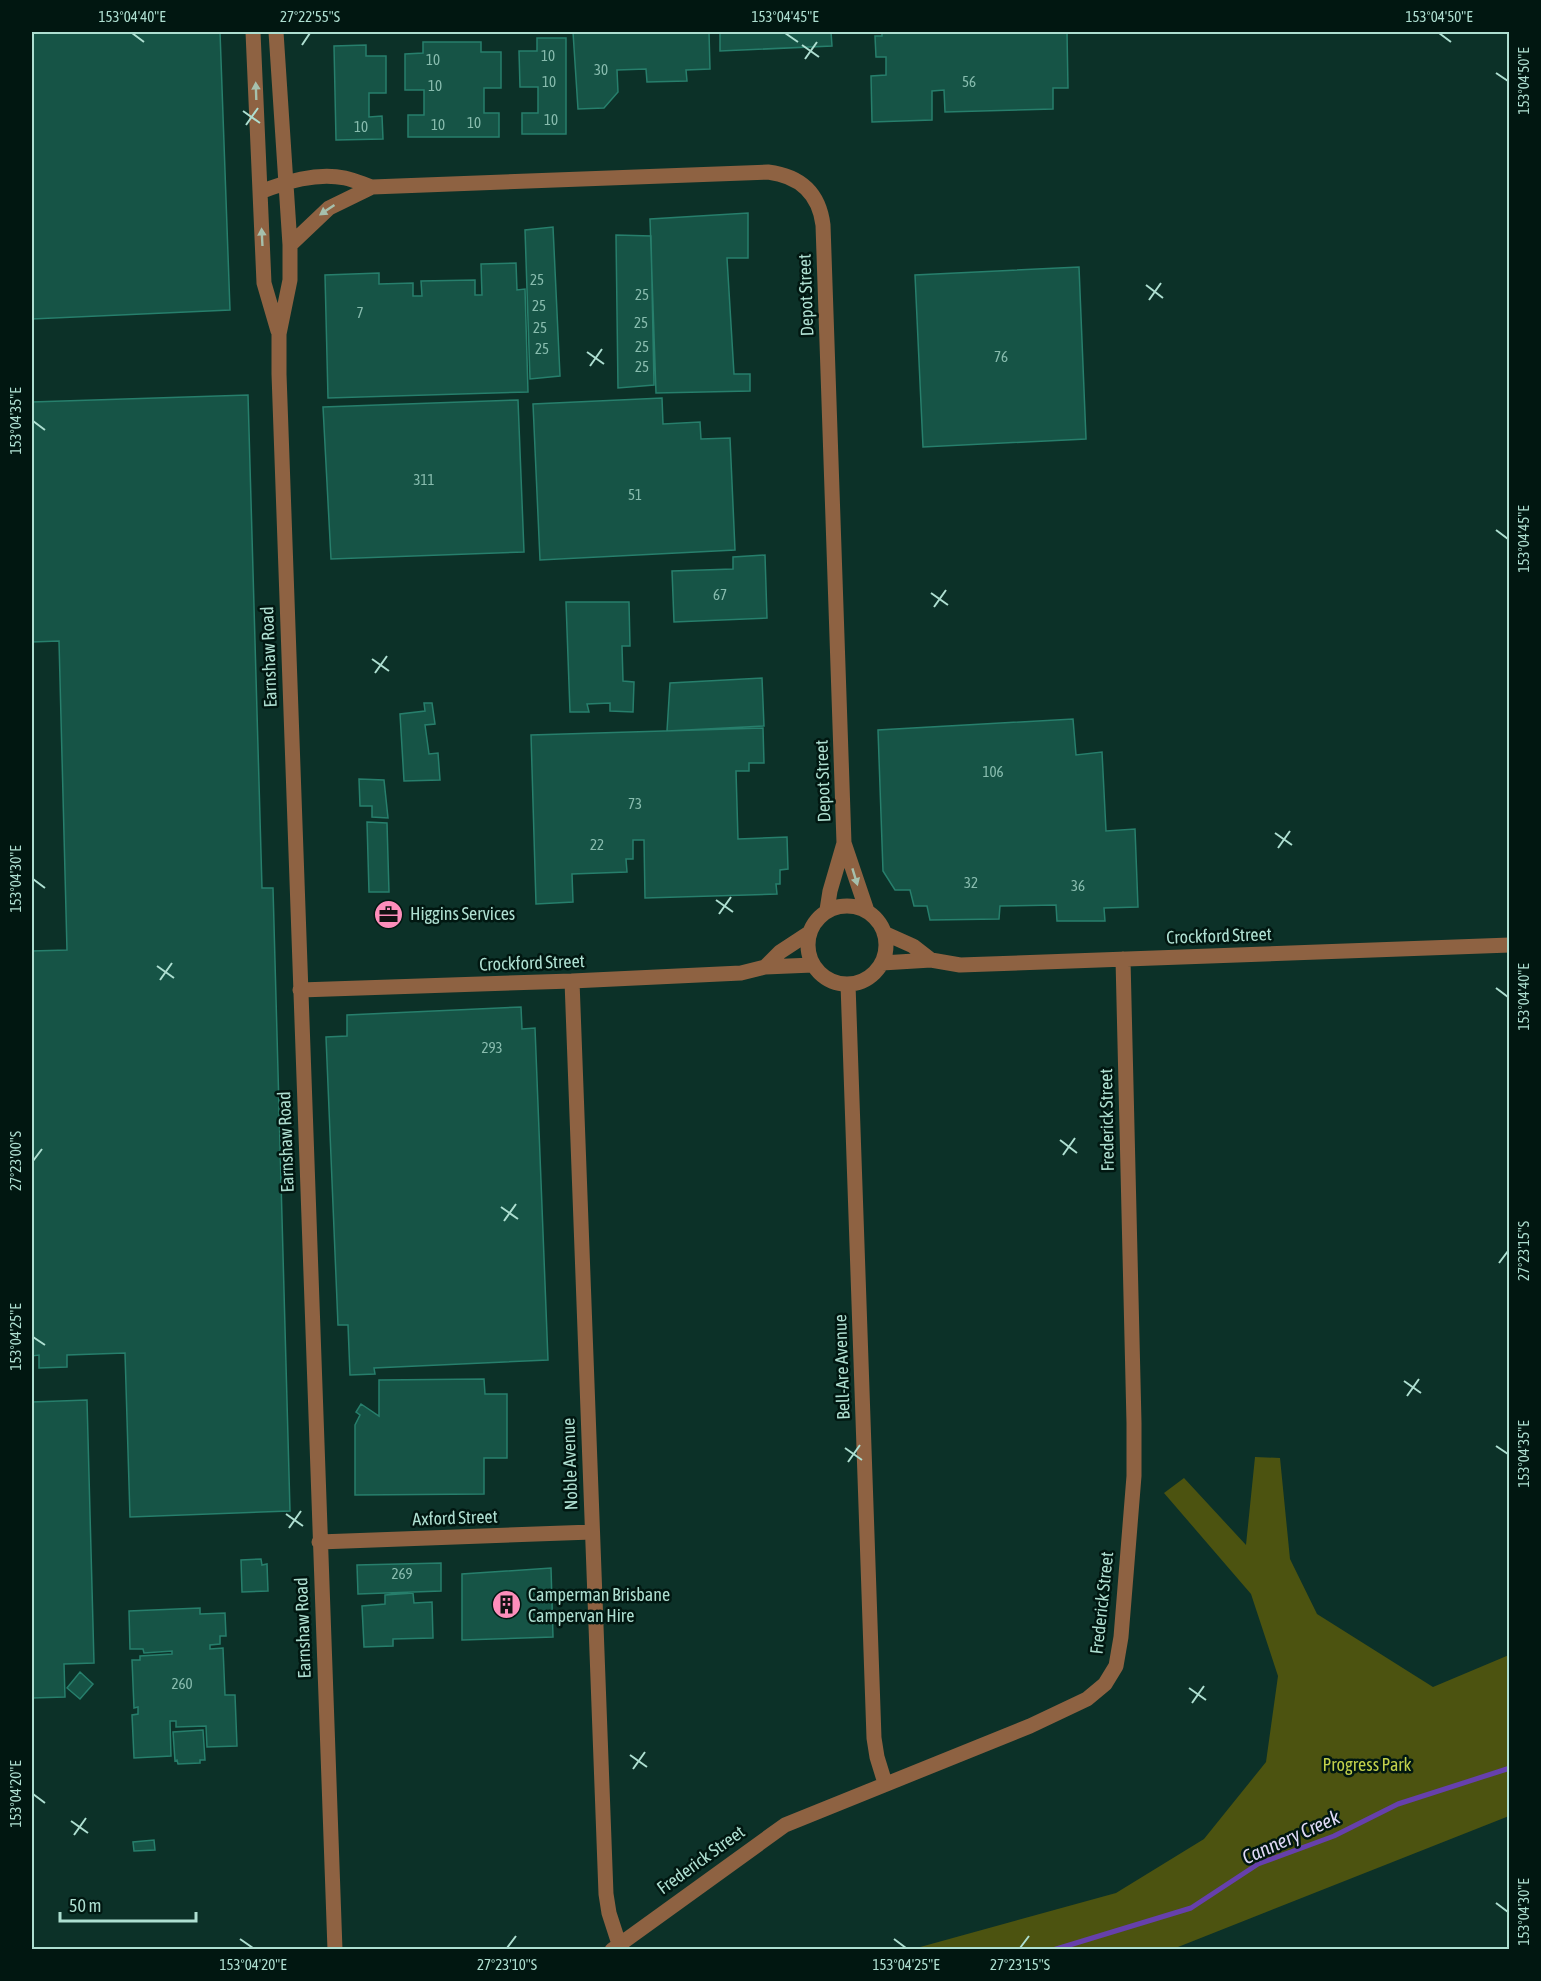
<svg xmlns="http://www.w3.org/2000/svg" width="1541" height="1981" font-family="'Asap Condensed',sans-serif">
  <rect width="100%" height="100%" fill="#0c3128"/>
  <!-- green -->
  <path fill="#4c5310" d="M1255,1457l25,1 10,101 27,55 116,73 76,-32v161l-336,133h-260l203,-56 88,-54 62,-77 12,-86 -27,-82 -87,-101 20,-15 62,67z"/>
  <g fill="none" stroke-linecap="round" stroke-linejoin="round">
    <!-- stream -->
    <path stroke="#6640ac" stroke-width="5" d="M1053,1950l138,-42 67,-44 76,-28 64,-32 112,-36"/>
  </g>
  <!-- building -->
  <path fill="#165446" stroke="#277f6c" stroke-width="1.5" d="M32,32h188l10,278 -198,9z
    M573,32h136l1,37 -24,1 1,11 -40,1 -1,-13 -29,1 1,22 -14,16 -26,1z
    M720,32h111l1,14 -112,5z
    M882,32h185l1,56h-15v21l-108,3 -1,-22 -12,1v29l-60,2 -1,-46 15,-1v-18h-10l-1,-21h7z
    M537,38h29v96h-44v-21h16v-26h-18l-1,-36h18z
    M423,42h58v10h20v36h-17v25h15v24h-91v-22h16v-25h-19v-36l18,-1z
    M366,45v11h20v37h-17v24l13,-1 1,23 -47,1 -2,-94z
    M748,213v45h-21l7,116h16v17l-94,2 -6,-174z
    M553,227l7,149 -30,3 -5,-149z
    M616,235l35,1 3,149 -36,3z
    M516,263l1,27 8,-1 3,103 -200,6 -3,-123 54,-2v11l34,-1v13h9l-1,-15 54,-1v15h7l-1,-31z
    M1079,267l7,172 -163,8 -8,-172z
    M248,395l14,493h11l17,623 -160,6 -5,-164 -58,2v12l-28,1v-13l-7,1v-405l35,-1 -8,-309 -27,1v-240z
    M662,398l1,26 37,-2 1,17 29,-1 5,112 -195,10 -7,-156z
    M518,400l6,152 -193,7 -8,-152z
    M765,555l2,63 -93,4 -2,-51 61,-2v-12z
    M566,602h63l1,44h-8l1,35 11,1 -1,30 -23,-1v-8l-23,1 2,8h-19z
    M762,678l2,48 -97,5 3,-48z
    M424,703h8l3,21 -10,1 4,29 9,-1 2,27 -36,1 -4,-67 25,-3z
    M1073,719l3,36 26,-3 4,79 29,-2 3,78 -34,1 1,13h-48l-1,-16 -56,1 -1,13 -69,1 -3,-14h-13l-4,-16h-15l-12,-19 -5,-141z
    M763,728l1,35h-15v8h-13l2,68 49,-2 1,32 -8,1v14h-4l1,10 -132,4 -1,-58h-11v19h-7l1,13 -55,2 1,28 -37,2 -5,-169z
    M359,779l25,1 4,38 -16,-1v-11h-12z
    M367,822l20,1 2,69h-20z
    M521,1007l1,22 13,-1 13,332 -174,8 1,6 -25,1 -2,-50h-10l-12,-288 21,-1v-21z
    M484,1379l1,15h22v64h-23v36l-129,1v-70l5,-10 -4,-3 5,-8 18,12v-36z
    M87,1400l7,263 -30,1 1,33 -33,1v-296z
    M261,1559l1,6 5,-1 1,27 -26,1 -1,-32z
    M441,1563v28l-83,3 -1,-29z
    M551,1568l2,69 -91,3v-66z
    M413,1593l1,10 18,-1 1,36 -40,1v7l-29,1 -2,-41 23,-2v-9z
    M200,1608v6l25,-1 1,23h-6v8l-10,1v4l13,-1 2,47h10l2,51 -30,1 -1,-21 -30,1v-6h-6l1,35 -37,2 -2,-43 6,-1v-7l-4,1 -2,-48h8v-4l32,-2v-3l-28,2 -1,-4h-13l-1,-38z
    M80,1672l13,12 -13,15 -13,-11z
    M203,1730l2,30h-5v3l-22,1 -1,-4 -2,1 -2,-29z
    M154,1840l1,10 -21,1 -1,-9z"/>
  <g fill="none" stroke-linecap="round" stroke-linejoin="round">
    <!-- minor -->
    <path stroke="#8e6242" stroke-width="15" d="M253,32l11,251 14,48
      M276,32l14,213v35l-11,54v40l56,1576
      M260,192c26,-10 56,-20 85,-14 9,2 18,6 27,9l396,-15c32,4 51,21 55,53l21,618 23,68
      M290,245l39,-37 43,-21
      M808 945a39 39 0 1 1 78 0a39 39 0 1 1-78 0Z
      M827,910l3,-19 14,-48
      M884,933l29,13 18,14
      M882,963l49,-3 29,5 550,-20
      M765,967l15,-15 29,-19
      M572,981l34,913 3,19 10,31
      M848,984l26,754 3,19 8,26
      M300,990l272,-9 169,-8 24,-6 48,-2
      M319,1542l273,-10
      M612,1950l173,-125 245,-99 57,-27 18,-15 11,-18 5,-29 13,-161v-53l-11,-464"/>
  </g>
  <!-- one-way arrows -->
  <defs><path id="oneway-solid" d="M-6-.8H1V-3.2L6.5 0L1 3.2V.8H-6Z" transform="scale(1.5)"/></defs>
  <g fill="#a6c0ad">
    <use href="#oneway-solid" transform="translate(256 91) rotate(-92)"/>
    <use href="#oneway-solid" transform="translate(327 210) rotate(146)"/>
    <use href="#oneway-solid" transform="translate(262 237) rotate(-93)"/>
    <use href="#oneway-solid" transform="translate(855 877) rotate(73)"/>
  </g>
  <!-- ticks -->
  <path fill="none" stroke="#aedfd1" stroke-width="2" d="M132,33l12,9M785,33l13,9M1439,33l12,9M302,45l8,-12M802,45l17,12M805,59l12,-17M1496,73l12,8M243,111l17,12M246,125l12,-17M1146,285l17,13M1149,300l12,-17M587,352l17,12M590,366l12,-17M33,421l12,9M1496,530l12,9M931,593l17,12M934,607l12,-17M372,659l17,12M375,673l12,-17M1275,833l17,12M1278,848l12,-17M33,879l12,9M716,900l17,12M719,914l12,-17M157,966l17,12M160,980l12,-17M1496,988l12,9M1060,1140l17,13M1063,1155l12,-17M33,1161l9,-12M501,1207l17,12M504,1221l12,-17M1499,1263l9,-12M33,1337l12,8M1404,1381l17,12M1407,1396l12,-17M1496,1446l12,8M845,1448l17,12M848,1462l12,-17M286,1514l17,12M289,1528l12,-17M1189,1688l17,12M1192,1703l12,-17M630,1755l17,12M633,1769l12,-17M33,1794l12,9M71,1821l17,12M74,1835l12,-17M1496,1903l12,9M240,1939l13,9M894,1939l12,9M507,1948l9,-12M1020,1948l9,-12"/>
  <!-- icons -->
  <defs>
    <symbol id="office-disc" viewBox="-11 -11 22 22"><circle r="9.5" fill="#fe8ebb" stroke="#011711"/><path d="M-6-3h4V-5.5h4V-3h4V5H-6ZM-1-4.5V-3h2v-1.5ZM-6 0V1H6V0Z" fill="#111"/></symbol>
    <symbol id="building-disc" viewBox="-11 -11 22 22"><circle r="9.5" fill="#fe8ebb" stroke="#011711"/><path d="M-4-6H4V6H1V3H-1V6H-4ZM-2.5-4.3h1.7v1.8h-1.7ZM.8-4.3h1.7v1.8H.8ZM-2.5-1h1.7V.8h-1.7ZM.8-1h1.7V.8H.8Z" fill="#111"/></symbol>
  </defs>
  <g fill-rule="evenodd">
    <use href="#office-disc" x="372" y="898" width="33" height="33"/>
    <use href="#building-disc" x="490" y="1588" width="33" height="33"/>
  </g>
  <g text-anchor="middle" stroke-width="5" stroke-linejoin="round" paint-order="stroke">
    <!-- number labels -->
    <g font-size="15" fill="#88bcae">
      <text x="548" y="61">10</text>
      <text x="433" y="65">10</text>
      <text x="601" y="75">30</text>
      <text x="549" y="87">10</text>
      <text x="969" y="87">56</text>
      <text x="435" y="91">10</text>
      <text x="551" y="125">10</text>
      <text x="474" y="128">10</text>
      <text x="438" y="130">10</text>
      <text x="361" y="132">10</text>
      <text x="537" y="285">25</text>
      <text x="642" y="300">25</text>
      <text x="539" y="311">25</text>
      <text x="360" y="318">7</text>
      <text x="641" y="328">25</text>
      <text x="540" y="333">25</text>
      <text x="642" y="352">25</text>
      <text x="542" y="354">25</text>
      <text x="1001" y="362">76</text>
      <text x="642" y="372">25</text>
      <text x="424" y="485">311</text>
      <text x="635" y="500">51</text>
      <text x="720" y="600">67</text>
      <text x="993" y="777">106</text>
      <text x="635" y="809">73</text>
      <text x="597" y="850">22</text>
      <text x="971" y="888">32</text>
      <text x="1078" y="891">36</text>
      <text x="492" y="1053">293</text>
      <text x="402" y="1579">269</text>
      <text x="182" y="1689">260</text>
    </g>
    <!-- street labels -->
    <g font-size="18" fill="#aedfd1" stroke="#011711">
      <text transform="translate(806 295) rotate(-92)" y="6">Depot Street</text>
      <text transform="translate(269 657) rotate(-92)" y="6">Earnshaw Road</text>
      <text transform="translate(823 781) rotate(-92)" y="6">Depot Street</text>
      <text transform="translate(1219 936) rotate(-2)" y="6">Crockford Street</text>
      <text transform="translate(532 963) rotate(-2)" y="6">Crockford Street</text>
      <text transform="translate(1107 1120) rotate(-91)" y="6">Frederick Street</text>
      <text transform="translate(286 1142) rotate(-92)" y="6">Earnshaw Road</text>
      <text transform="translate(842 1367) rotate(-92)" y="6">Bell-Are Avenue</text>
      <text transform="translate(570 1464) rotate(-92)" y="6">Noble Avenue</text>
      <text transform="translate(455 1518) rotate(-2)" y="6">Axford Street</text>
      <text transform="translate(1102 1603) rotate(-84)" y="6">Frederick Street</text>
      <text transform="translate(303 1628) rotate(-92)" y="6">Earnshaw Road</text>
      <text transform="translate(701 1860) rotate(-36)" y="6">Frederick Street</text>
    </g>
    <!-- poi labels -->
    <g font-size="18" fill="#aedfd1" stroke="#011711" text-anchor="start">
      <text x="410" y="920">Higgins Services</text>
      <text x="528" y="1601">Camperman Brisbane<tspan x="528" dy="21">Campervan Hire</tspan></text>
    </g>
    <!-- park labels -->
    <g font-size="18" fill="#c1d04b" stroke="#011711">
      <text x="1367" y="1771">Progress Park</text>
    </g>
    <!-- water labels -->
    <g font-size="20" font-style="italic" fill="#dfd9f6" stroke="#011711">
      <text transform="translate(1291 1837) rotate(-24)" y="7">Cannery Creek</text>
    </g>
  </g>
  <!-- border -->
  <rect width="1541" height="1981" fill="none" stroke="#011711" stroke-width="66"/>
  <!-- scale -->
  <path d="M60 1912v9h136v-9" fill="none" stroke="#aedfd1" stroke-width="3"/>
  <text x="69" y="1912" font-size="18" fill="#aedfd1" stroke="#011711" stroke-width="4.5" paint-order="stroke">50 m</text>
  <rect x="33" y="33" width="1475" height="1915" fill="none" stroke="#aedfd1" stroke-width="2"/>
  <g font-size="15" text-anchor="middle" fill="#aedfd1">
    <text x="132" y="22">153°04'40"E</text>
    <text x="310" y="22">27°22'55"S</text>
    <text x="785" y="22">153°04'45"E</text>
    <text x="1439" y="22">153°04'50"E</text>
    <text transform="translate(1524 81) rotate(-90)" y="5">153°04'50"E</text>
    <text transform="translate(16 421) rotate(-90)" y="5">153°04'35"E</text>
    <text transform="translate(1524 539) rotate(-90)" y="5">153°04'45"E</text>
    <text transform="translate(16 879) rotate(-90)" y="5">153°04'30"E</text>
    <text transform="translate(1524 997) rotate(-90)" y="5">153°04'40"E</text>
    <text transform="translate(16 1161) rotate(-90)" y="5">27°23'00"S</text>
    <text transform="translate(1524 1251) rotate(-90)" y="5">27°23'15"S</text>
    <text transform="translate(16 1337) rotate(-90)" y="5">153°04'25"E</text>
    <text transform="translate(1524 1454) rotate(-90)" y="5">153°04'35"E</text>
    <text transform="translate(16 1794) rotate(-90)" y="5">153°04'20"E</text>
    <text transform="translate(1524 1912) rotate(-90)" y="5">153°04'30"E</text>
    <text x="253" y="1970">153°04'20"E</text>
    <text x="507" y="1970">27°23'10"S</text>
    <text x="906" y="1970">153°04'25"E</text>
    <text x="1020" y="1970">27°23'15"S</text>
  </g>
</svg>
